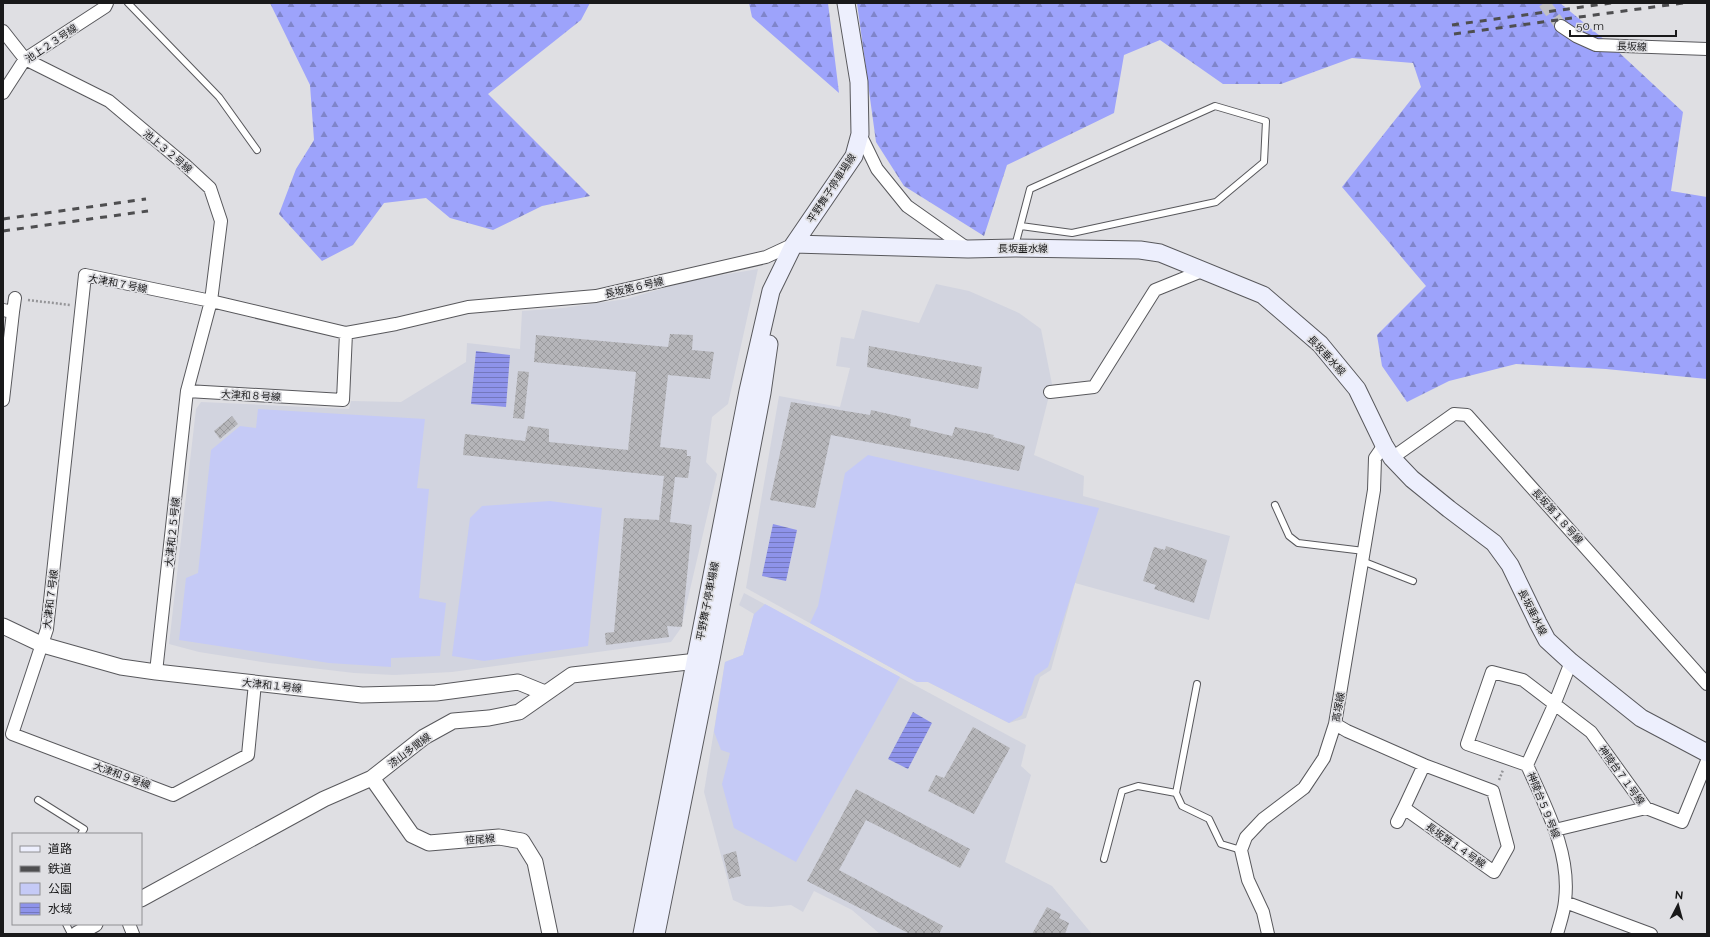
<svg xmlns="http://www.w3.org/2000/svg" width="1710" height="937" font-family="Raleway,'Noto Sans JP',sans-serif">
  <defs>
    <pattern id="forest-firs" width="22" height="20" patternUnits="userSpaceOnUse"><rect width="22" height="20" fill="#9da3fb"/><path d="M5 1l3.5 6h-7zM16 11l3.5 6h-7z" fill="#7f84ca"/></pattern>
    <pattern id="water-rules" width="6" height="5" patternUnits="userSpaceOnUse"><rect width="6" height="5" fill="#8e93ea"/><path d="M0 2.5h6" fill="none" stroke="#7377bd"/></pattern>
    <pattern id="building-cross-hatch" width="8" height="8" patternUnits="userSpaceOnUse"><rect width="8" height="8" fill="#b5b5b9"/><path d="M0 0l8 8M0 8l8-8" fill="none" stroke="#9b9b9e"/></pattern>
  </defs>
  <rect width="100%" height="100%" fill="#dfdfe3"/>
  <!-- built -->
  <path fill="#d2d4df" d="M758,269l-30,135 -16,13 -6,45 11,12 -36,154 -10,14 -219,30 -58,3 -40,-2 -85,-10 -70,-11 -30,-8 27,-235 5,-7 148,7 2,-8 50,1 65,-40 1,-19 53,6 2,-38 41,-3 63,-9 66,-19z
    M936,284l33,7 50,22 22,16 11,55 -18,71 50,21 -1,20 147,40 -21,84 -134,-37 -24,87 -11,7 -14,41 -17,5 -81,-41h-11l-171,-94 33,-192 61,11 10,-39 -14,-2 5,-29 13,2 8,-29 57,13z
    M744,593l282,152 -5,21 10,9 -26,87 47,24 40,48h-212l-28,-24 -38,-19 -11,21 -12,-7 -20,2 -25,-1 -13,-6 -29,-108 21,-130 18,-7 11,-41 -15,-9z"/>
  <!-- forest -->
  <path fill="url(#forest-firs)" d="M270,3h320l-9,17 -93,74 102,102 -48,10 -49,24 -43,-12 -24,-20 -42,5 -31,42 -31,16 -43,-47 17,-45 18,-29 -4,-55z
    M749,3h79l11,90 -87,-76z
    M857,3h703l52,43 71,66 -12,79 36,6v182l-101,-10 -90,-5 -67,17 -42,21 -25,-36 -5,-31 49,-49 -84,-99 79,-100 -8,-24 -61,-5 -71,26h-58l-63,-44 -36,15 -10,58 -107,52 -23,71 -80,-50 -28,-44z"/>
  <!-- green -->
  <path fill="#c5caf6" d="M258,409l167,10 -8,69 12,1 -10,109 27,5 -6,53 -49,2v9l-62,-4 -150,-23 7,-62 12,-5 13,-123 29,-24 16,2z
    M868,455l231,53 -51,159 -13,9 -13,39 -13,8 -81,-41h-11l-107,-59 8,-17 27,-133z
    M550,501l52,7 -14,138 -104,15 -32,-5 18,-138 12,-12z
    M765,604l135,73 -104,185 -62,-34 -12,-44 8,-31 -9,-3 -7,-18 11,-70 18,-7 11,-41z"/>
  <!-- water -->
  <path fill="url(#water-rules)" d="M476,351l34,4 -4,52 -35,-3z
    M773,524l24,6 -11,51 -24,-5z
    M913,712l19,11 -24,46 -20,-10z"/>
  <!-- building -->
  <path fill="url(#building-cross-hatch)" d="M670,334l23,1 -1,15 22,2 -4,27 -42,-4 -8,72 27,3v6h4l-3,22 -13,-1 -5,45 22,3 -10,102 -15,-1 2,11 -63,8 -1,-12 9,-1 10,-114 35,2 5,-44 -201,-21 2,-21 60,7 3,-15 21,3v13l79,8 8,-78 -102,-10 2,-27 132,12z
    M869,346l113,21 -4,22 -111,-22z
    M518,371l11,1 -5,47 -11,-1z
    M791,402l79,13 1,-5 40,9 -1,7 42,10 3,-9 39,8 -1,2 32,9 -6,25 -188,-36 -16,73 -45,-8z
    M232,416l6,8 -18,15 -6,-8z
    M1166,546l41,14 -13,43 -40,-14 2,-4 -13,-4 11,-34 11,3z
    M973,727l37,21 -36,66 -46,-23 8,-16 8,3z
    M856,789l114,60 -10,19 -94,-48 -27,50 104,56 -4,8h-29l-103,-53z
    M736,851l5,25 -12,3 -6,-24z
    M1047,907l14,7 -2,4 10,5 -4,11h-33z"/>
  <g fill="none" stroke-linecap="round" stroke-linejoin="round">
    <!-- minor-tunnel -->
    <path stroke="#c1c1c5" stroke-width="12" stroke-dasharray="12 6" stroke-linecap="butt" d="M1544,3l17,23"/>
    <defs>
      <path id="service" d="M128,3l91,94 38,53
        M1015,246l15,-57 185,-83 51,15 -2,41 -48,40 -144,31 -51,-7
        M1275,505l14,31 9,7 66,8
        M1362,561l51,20
        M1176,793l21,-109
        M38,800l46,29 -3,5
        M1104,859l18,-68 16,-5 38,7 6,13 27,13 12,25 20,6
        M66,924l5,10"/>
      <path id="minor" d="M1561,26l15,10 20,9 111,4
        M3,31l22,28 84,42 75,63 26,24 11,33 -10,80 -24,90 156,9 3,-67
        M3,93l22,-34 80,-52 2,-4
        M860,134l17,35 30,37 61,43
        M3,310l10,2 -10,88
        M13,312l2,-14
        M1050,392l44,-5 61,-97 47,-19
        M1392,458l62,-44 13,1 240,269
        M156,672l31,-281
        M255,683l-7,72 -75,40 -161,-61 35,-105 38,-354 126,26 135,32 50,-9 72,-17 128,-11 170,-39 28,-13
        M1335,724l12,7 77,34 69,26 15,56 -14,25 -90,-64 20,-43
        M1527,765l-60,-21 25,-72 31,8 68,52 55,76 36,14 25,-61
        M1397,822l7,-14
        M1555,830l91,-22
        M1565,902l86,32
        M129,924l4,10
        M1268,934l-5,-22 -15,-32 -7,-30 5,-13 17,-18 41,-31 20,-30 11,-34 39,-234 1,-32 9,-13
        M1557,934c3,-11 7,-22 8,-33 6,-48 -19,-93 -38,-136l27,-60 17,-43"/>
      <path id="tertiary" d="M3,626l40,19 78,22 35,5 206,23 74,-2 82,-11 27,11
        M372,778l40,57 17,8 70,-6 23,4 13,21 15,72
        M141,899l183,-100 48,-21 52,-41 29,-16 36,-3 30,-6 53,-37 134,-15
        M77,934l18,-10"/>
      <path id="secondary" d="M794,244l174,5 47,-1 125,2 20,3 103,42 57,49 37,45 27,56 8,13 20,21 37,30 45,34 16,22 28,58 9,17 24,22 70,56 66,35
        M642,934l106,-543 23,-100 23,-47 60,-88 6,-22 -1,-52 -13,-79
        M656,934l55,-275 51,-266 7,-49"/>
    </defs>
    <!-- service casing -->
    <use href="#service" stroke="#58585c" stroke-width="8"/>
    <!-- minor casing -->
    <use href="#minor" stroke="#58585c" stroke-width="14"/>
    <!-- tertiary casing -->
    <use href="#tertiary" stroke="#58585c" stroke-width="17"/>
    <!-- secondary casing -->
    <use href="#secondary" stroke="#58585c" stroke-width="19"/>
    <!-- path -->
    <path stroke="#959598" stroke-width="2.5" stroke-dasharray="2 2" stroke-linecap="butt" d="M28,300l42,5
      M1499,780l4,-10"/>
    <!-- service -->
    <use href="#service" stroke="#fff" stroke-width="6"/>
    <!-- minor -->
    <use href="#minor" stroke="#fff" stroke-width="12"/>
    <!-- tertiary -->
    <use href="#tertiary" stroke="#fff" stroke-width="15"/>
    <!-- secondary -->
    <use href="#secondary" stroke="#edeffd" stroke-width="17"/>
    <!-- rail -->
    <path stroke="#4e4e50" stroke-width="3" stroke-dasharray="7 7" stroke-linecap="butt" d="M1452,25l159,-22
      M1454,34l229,-31
      M3,219l143,-20
      M3,231l145,-20"/>
  </g>
  <g text-anchor="middle" stroke-width="3.5" stroke-linejoin="round" paint-order="stroke">
    <!-- street labels -->
    <g font-size="10" fill="#19191a" stroke="#dfdfe3">
      <text transform="translate(51 43) rotate(-34)" y="4">池上２３号線</text>
      <text transform="translate(1632 46) rotate(2)" y="4">長坂線</text>
      <text transform="translate(168 151) rotate(40)" y="4">池上３２号線</text>
      <text transform="translate(831 188) rotate(-57)" y="4">平野舞子停車場線</text>
      <text x="1023" y="252">長坂垂水線</text>
      <text transform="translate(118 283) rotate(11)" y="4">大津和７号線</text>
      <text transform="translate(634 287) rotate(-13)" y="4">長坂第６号線</text>
      <text transform="translate(1327 355) rotate(47)" y="4">長坂垂水線</text>
      <text transform="translate(251 395) rotate(3)" y="4">大津和８号線</text>
      <text transform="translate(1558 516) rotate(48)" y="4">長坂第１８号線</text>
      <text transform="translate(172 532) rotate(-84)" y="4">大津和２５号線</text>
      <text transform="translate(50 599) rotate(-83)" y="4">大津和７号線</text>
      <text transform="translate(707 601) rotate(-79)" y="4">平野舞子停車場線</text>
      <text transform="translate(1533 612) rotate(63)" y="4">長坂垂水線</text>
      <text transform="translate(272 685) rotate(6)" y="4">大津和１号線</text>
      <text transform="translate(1338 707) rotate(-80)" y="4">高塚線</text>
      <text transform="translate(409 750) rotate(-37)" y="4">漆山多聞線</text>
      <text transform="translate(122 775) rotate(20)" y="4">大津和９号線</text>
      <text transform="translate(1622 775) rotate(54)" y="4">神陵台７１号線</text>
      <text transform="translate(1544 805) rotate(68)" y="4">神陵台５９号線</text>
      <text transform="translate(480 839) rotate(-5)" y="4">笹尾線</text>
      <text transform="translate(1456 845) rotate(35)" y="4">長坂第１４号線</text>
    </g>
  </g>
  <!-- border -->
  <rect width="1710" height="937" fill="none" stroke="#19191a" stroke-width="8"/>
  <!-- legend -->
  <rect x="12" y="833" width="130" height="92" fill="#dfdfe3" stroke="#909093"/>
  <rect x="20" y="846" width="20" height="6" fill="#edeffd" stroke="#909093"/>
  <text x="48" y="853" font-size="12" fill="#19191a">道路</text>
  <rect x="20" y="866" width="20" height="6" fill="#4e4e50" stroke="#909093"/>
  <text x="48" y="873" font-size="12" fill="#19191a">鉄道</text>
  <rect x="20" y="883" width="20" height="12" fill="#c5caf6" stroke="#909093"/>
  <text x="48" y="893" font-size="12" fill="#19191a">公園</text>
  <rect x="20" y="903" width="20" height="12" fill="url(#water-rules)" stroke="#909093"/>
  <text x="48" y="913" font-size="12" fill="#19191a">水域</text>
  <!-- north arrow -->
  <g transform="translate(1678 905) rotate(6)" stroke="#dfdfe3" stroke-width="3" paint-order="stroke">
  <path d="M0-3L7 15L0 10L-7 15Z" fill="#19191a"/>
  <text y="-6" font-size="11" font-weight="bold" text-anchor="middle" fill="#19191a">N</text>
  </g>
  <!-- scale -->
  <path d="M1570 30v6h106v-6" fill="none" stroke="#19191a" stroke-width="2"/>
  <text x="1576" y="30" font-size="12" fill="#19191a" stroke="#dfdfe3" stroke-width="3" paint-order="stroke">50 m</text>
</svg>
